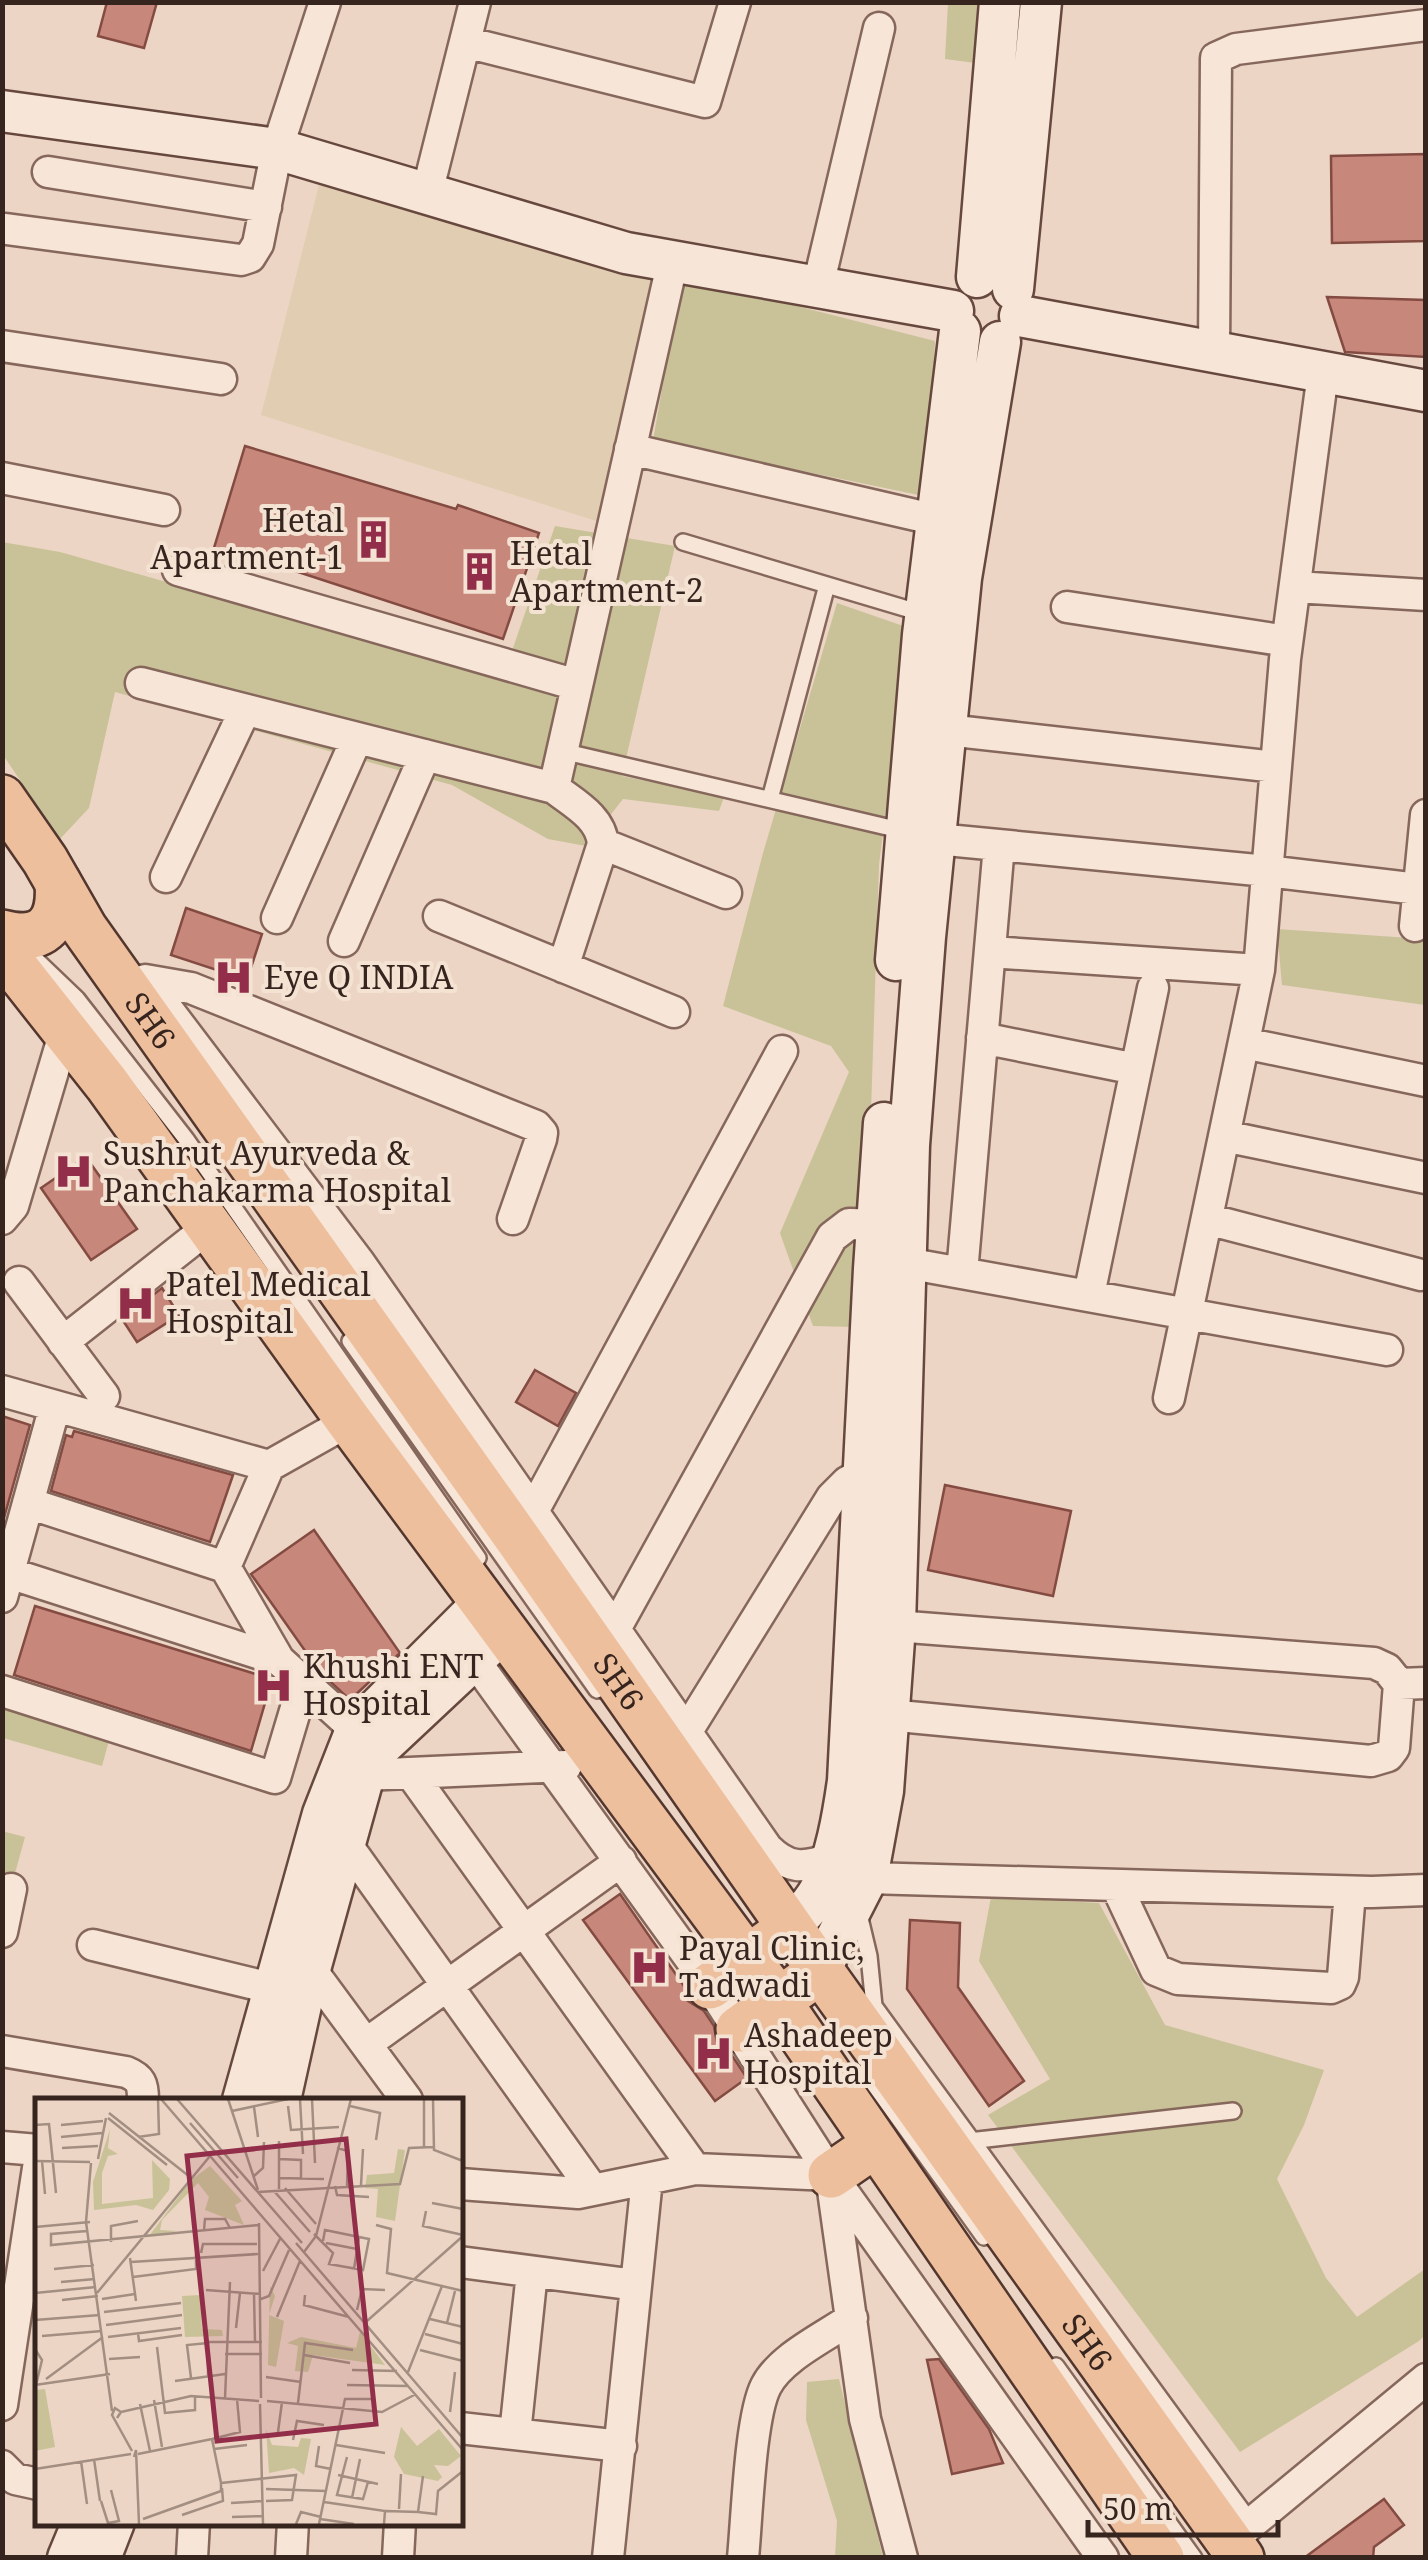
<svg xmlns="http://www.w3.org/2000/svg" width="1428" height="2560" font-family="'Noto Serif',serif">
  <rect width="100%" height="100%" fill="#ecd5c4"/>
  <!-- farmland -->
  <path fill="#e1cdb1" d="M323,169l341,99 -58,256 -345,-109z"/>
  <!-- green -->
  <path fill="#c9c298" d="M948,3h37l-2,61 -38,-5z
    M682,277l253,64 -7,156 -275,-57z
    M555,526l120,20 -53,230 102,21 -5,14 -96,-12 -37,47 -38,-7 -96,-54 -337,-93 -26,116 -29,31 -57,-84 -1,-213 58,10 443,125z
    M837,603l72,25 -30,237 -9,278 -15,184 -42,-1 -33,-93 69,-161 -18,-26 -108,-40 40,-153z
    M1277,929l148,10v66l-143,-20z
    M2,1707l108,30 -8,29 -99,-28z
    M2,1831l23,6 -11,40 -11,-3z
    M991,1897l108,6 66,122 159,45 -20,55 -27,54 49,99 31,39 68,-48v66l-6,6 -179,111 -252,-337 62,-36 -71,-118z
    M839,2379l44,178h-48l2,-36 -31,-101 1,-38z"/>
  <!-- building -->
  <path fill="#c8877b" stroke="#844b42" stroke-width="2.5" d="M107,2h50l-13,46 -46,-12z
    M1426,154v87l-94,2 -1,-87z
    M1327,297l99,3v57l-81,-5z
    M245,446l211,63 2,-4 81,28 -36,106 -214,-70 -75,-21z
    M186,908l76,26 -15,46 -76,-25z
    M86,1157l51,72 -46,31 -50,-72z
    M162,1288l17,27 -42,27 -15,-23z
    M535,1370l41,23 -18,33 -42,-24z
    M2,1416l28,9 -28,100z
    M74,1431l159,44 -23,67 -159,-51 15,-56 6,2z
    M945,1485l126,26 -18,85 -125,-26z
    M314,1530l86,123 -50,47 -30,-28 -69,-98z
    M35,1606l237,73 -21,72 -237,-76z
    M620,1894l64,92 4,15 16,10 10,15 3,17 14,11 16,24 -32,23 -132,-181z
    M910,1920l50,3 -2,64 66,94 -35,25 -82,-117z
    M939,2359l50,70 14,34 -51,11 -25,-114z
    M1384,2499l20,26 -30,22 -1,11h-69z"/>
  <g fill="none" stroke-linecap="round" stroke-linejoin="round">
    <defs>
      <path id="lane" d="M683,542l238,71
        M562,751l342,80
        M770,799l57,-214
        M31,955l46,44 109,140 292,419
        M350,1341l247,349
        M859,1914l10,42 5,50 377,517
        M869,2077l115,160
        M969,2141l264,-30
        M1056,2366l138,192"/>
      <path id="street" d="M465,42l240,60 30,-100
        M48,172l218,35
        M427,193l48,-191
        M6,229l235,31 9,-3 8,-13 19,-95 48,-147
        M818,286l61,-258
        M2,346l219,33
        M1214,352l2,-294 20,-9 190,-24
        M630,449l307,71
        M2,478l162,32
        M178,570l399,115
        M1295,587l131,8
        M1067,607l220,34
        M141,683l413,105 119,-528
        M947,730l329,37
        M554,788c19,15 47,29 49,56l-40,123
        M936,839l331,32 151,18
        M603,844l123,49
        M166,877l79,-167
        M439,916l235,96
        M277,918l80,-180
        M1415,926l11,-111
        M344,941l81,-186
        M990,952l269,18
        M145,980l46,8 345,138 6,7 -1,6 -28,80
        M159,998l200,264 408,586c21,21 37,21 64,10
        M982,1038l154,31
        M1244,1043l182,38
        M1224,1136l202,42
        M2,1219l11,-13 52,-175
        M1207,1219l214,56
        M906,1263l481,87
        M962,1273l37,-428
        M19,1282l85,114
        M1089,1295l64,-307
        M63,1342l146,-115
        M2,1391l267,75 -44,101 54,93 90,82
        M1169,1398l90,-428 26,-311 38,-286
        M269,1466l80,-45
        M28,1503l197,64
        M524,1528l258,-477
        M9,1573l270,87
        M2,1597l53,-191
        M895,1626l479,37 13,6 12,15 27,-1
        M614,1631l218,-394 17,-13 45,1
        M462,1643l248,343 121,189 272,383
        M2,1691l273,87 29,-97
        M888,1715l483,46 17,-5 6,-8 5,-64
        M679,1744l153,-247 15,-15 18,-10
        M364,1775l202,-9
        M412,1775l283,394
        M344,1841l249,349
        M867,1878l505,14 54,-2
        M1116,1885l40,85 22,9 153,9 9,-4 3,-7 7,-85
        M2,1932l9,-43
        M93,1945l182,44
        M312,1971l95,129
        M366,2044l255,-183
        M2,2051l124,21c15,6 17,12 17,28
        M2,2147l36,3
        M832,2183l33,236 37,139
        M460,2184l118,9 117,-24 136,6
        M460,2262l176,23
        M2,2405l36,-237
        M460,2428l161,18
        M515,2434l17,-162
        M2,2466l13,13 23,5
        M1230,2541l196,-162
        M192,2558l2,-36
        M291,2558l2,-36
        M398,2558l2,-36
        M608,2558l39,-379
        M743,2558c4,-40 7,-141 23,-172 15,-29 59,-49 86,-68"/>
      <path id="secondary" d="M2,111l275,38 349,104 327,58
        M977,277l23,-275
        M1013,289l28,-287
        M1020,316l406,75
        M896,960l27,-325 37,-304
        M790,1928c10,-12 23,-24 30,-38 16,-32 23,-74 28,-109l26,-512 10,-146
        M820,1970l47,-92 16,-87 12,-165 14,-481 16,-208 36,-359 39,-236
        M243,2100l80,-286 33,-84 129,-129
        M280,2100l25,-113 59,-212 13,-25 128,-120
        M68,2558l15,-36
        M100,2558l14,-36"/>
      <g id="primary">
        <path id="s1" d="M2,798l43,62 39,68 434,611 302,431 421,588"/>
        <path d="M2,933c43,11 59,-11 56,-50"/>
        <path d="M2,951l105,133 242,337 418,564 394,573"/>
        <path d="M710,1986l63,-46"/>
        <path d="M739,2029l63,-45"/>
        <path d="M831,2175l45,-31"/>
      </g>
    </defs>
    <!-- lane casing -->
    <use href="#lane" stroke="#86675b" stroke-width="20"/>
    <!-- street casing -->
    <use href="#street" stroke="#86675b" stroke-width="35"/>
    <!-- secondary casing -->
    <use href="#secondary" stroke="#67483e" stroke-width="45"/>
    <!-- primary casing -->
    <use href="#primary" stroke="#53372f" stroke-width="50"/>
    <!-- lane -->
    <use href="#lane" stroke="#f7e5d7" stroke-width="15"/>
    <!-- street -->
    <use href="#street" stroke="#f7e5d7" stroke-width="30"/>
    <!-- secondary -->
    <use href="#secondary" stroke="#f7e5d7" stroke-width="40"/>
    <!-- primary -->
    <use href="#primary" stroke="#eebf9d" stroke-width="45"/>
  </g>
  <!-- icons -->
  <defs>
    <symbol id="building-bare" viewBox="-9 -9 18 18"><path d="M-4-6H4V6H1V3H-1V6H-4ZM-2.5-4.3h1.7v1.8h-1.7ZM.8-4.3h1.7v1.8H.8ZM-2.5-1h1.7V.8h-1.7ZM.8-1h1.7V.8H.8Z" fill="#922e49" stroke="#f4e2d3" stroke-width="2.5" paint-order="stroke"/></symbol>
    <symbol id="hospital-bare" viewBox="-9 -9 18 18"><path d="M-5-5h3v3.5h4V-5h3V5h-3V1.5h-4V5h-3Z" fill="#922e49" stroke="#f4e2d3" stroke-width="2.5" paint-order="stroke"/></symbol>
  </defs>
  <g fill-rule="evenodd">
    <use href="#building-bare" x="346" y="512" width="55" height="55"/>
    <use href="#building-bare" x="452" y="544" width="55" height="55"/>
    <use href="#hospital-bare" x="206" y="950" width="55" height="55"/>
    <use href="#hospital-bare" x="46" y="1144" width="55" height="55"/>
    <use href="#hospital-bare" x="108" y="1276" width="55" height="55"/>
    <use href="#hospital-bare" x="246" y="1658" width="55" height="55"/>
    <use href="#hospital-bare" x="622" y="1940" width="55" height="55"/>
    <use href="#hospital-bare" x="686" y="2026" width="55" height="55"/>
  </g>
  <g text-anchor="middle" stroke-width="8" stroke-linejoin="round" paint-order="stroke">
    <!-- poi labels -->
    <g font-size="32" fill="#36241e" stroke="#f4e2d3" text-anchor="start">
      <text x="344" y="532" text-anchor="end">Hetal<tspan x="344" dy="37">Apartment-1</tspan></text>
      <text x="510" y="565">Hetal<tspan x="510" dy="37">Apartment-2</tspan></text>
      <text x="264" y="989">Eye Q INDIA</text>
      <text x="103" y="1165">Sushrut Ayurveda &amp;<tspan x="103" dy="37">Panchakarma Hospital</tspan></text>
      <text x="166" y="1296">Patel Medical<tspan x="166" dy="37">Hospital</tspan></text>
      <text x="303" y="1678">Khushi ENT<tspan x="303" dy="37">Hospital</tspan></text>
      <text x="679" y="1960">Payal Clinic,<tspan x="679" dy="37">Tadwadi</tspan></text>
      <text x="744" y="2047">Ashadeep<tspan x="744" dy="37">Hospital</tspan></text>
    </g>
    <!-- street labels -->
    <g font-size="32" fill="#36241e" stroke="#f4e2d3">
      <text dy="11" stroke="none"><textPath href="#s1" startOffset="268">SH6</textPath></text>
      <text dy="11" stroke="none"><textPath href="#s1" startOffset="1078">SH6</textPath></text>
      <text dy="11" stroke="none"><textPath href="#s1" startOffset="1888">SH6</textPath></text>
    </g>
  </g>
  <!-- overview -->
  <g transform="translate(35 2098)">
    <rect width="428" height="428" fill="#ecd5c4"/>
    <path d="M75,31l-2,19 10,6 -10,2 -6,17v31l51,-6 -1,-38 18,19 -1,11 -16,20 -17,-5 -42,5 -1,-28zM363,51l7,1 -10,71 -19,-4 2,-28 -13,-1 2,-13 27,-2zM175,68l32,35 -7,4 9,20 -39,-15 4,-13 -11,-14 -36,37 -2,10 17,1 -28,5 42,-56zM235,188l5,10 -6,19 15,6 -8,46 -8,-2zM165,197l2,34 20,1 1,6 -38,1 -3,-41zM325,234l25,33 -72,-10 -5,17 -13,-1 3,-25 -11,-3 14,-6 55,11zM10,291l10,58 -20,4v-61zM366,329l16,19 22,-17 22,27 -13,10 -14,-1 8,12 -4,4 -34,-7 -10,-17zM231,331l6,16 26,2 3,-9 10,1 -7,36 -10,-7 -25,5z" fill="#c9c298"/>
    <path fill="none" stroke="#a38e82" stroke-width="2.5" d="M126,1l302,351M142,1l125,144M193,1l30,91M265,1l3,55M277,1l3,64M398,1l1,51 29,11M253,8l3,24 48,-3M315,8l30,7 -4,27M219,9l4,30M197,13l56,-12M74,15l81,64M73,20l59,47M155,25l48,55M0,27l14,-1 7,69M26,27l42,-4M26,39l41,-4M103,39l21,-3 -1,-35M244,43v48M389,49v-48M27,50l36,-2M302,50l11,3 -1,35M63,61l8,-41M244,61l22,1v18M0,63l55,1M7,63l3,33M56,65l-5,59 26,189M219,78l9,-8 1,-26M244,80l45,1M326,87l2,-36M300,88l2,9 32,2M250,90l31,36M239,93l36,41M223,94l142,-8 9,-36 24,-1M397,105l31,6M391,113l-3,15 40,9M224,125l2,175M341,127l15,4 -4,44 76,18M0,129l55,-5M169,132l1,-11h20l5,9M52,133l-36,3v11l207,-20M279,136l19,19 -4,11 34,6 6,-31 -44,-9 -2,11M76,144v-16l27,-5M261,145l167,195M291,145l31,6M269,154l12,-16 35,-137M166,155l2,-9h54M95,160l6,43M96,164l127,-8M19,171l40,-4M319,171l5,-32M228,173l18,-34M98,179l63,-8v-15M26,184l34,-3M171,192l55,4M0,195l61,-6M62,195l113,-137M219,196l1,48M270,197l-1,10 45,12M67,201l33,-5M226,201l8,-3 20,-46M27,202l36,-4M322,212l5,-21 23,1M69,214l77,-9M242,219l23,-56M395,221l33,8M0,222l65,-5M332,223l96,-85M412,225l8,-32M71,227l76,-10M201,230l4,-35M103,235l1,8 43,-6M390,236l38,10M7,238l60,-5M73,239l73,-9M173,244h54M173,244v33M122,249l8,66 30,-3v-14M0,251l7,11 -6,25M385,252l43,11M190,256h37M269,257l46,8M74,261l31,-2M317,272l45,1M373,274l34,-86M231,279l35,5M156,280l-4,-33 21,-2M11,281l57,-42M140,283l50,-7M0,287l75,-11M312,287l61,1M190,300l5,-116M119,302l8,47M232,303l115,11 34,-18M263,305l7,-60 48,7M105,306l10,47M225,306l3,120M86,314l70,-16 68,5M415,314l5,-40M82,320l4,-6 -6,-4 -3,7 20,36M243,334l4,-30M177,341l28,-7 -3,-33M258,342l4,-19 27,4M301,347l49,8M284,348l-3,20 15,3M179,351l33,-4M103,356l74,-15 9,44v8l-78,28M99,359l2,-7 3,74M312,359l-10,38 26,4 5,-17M59,361l6,42M46,363l6,43M0,371l96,-15M303,377l40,9M186,385l75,-8 -4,25 -26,1M231,391l60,2M317,400l8,-39M66,403l7,22 11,-2 -8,-31M289,404l61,9 -1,13M196,405l31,-2M364,411l2,-35M350,413l33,1 5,-36M383,414l18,2 2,-23 25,-20M147,417l41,-14 -1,-13M197,419l30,-1M285,421l34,5M261,426l5,-12 20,5M284,426l26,-125h28"/>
    <path fill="#922e49" fill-opacity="0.15" stroke="#922e49" stroke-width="5" d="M311,41l30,285 -159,17 -30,-285z"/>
    <rect width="428" height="428" fill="none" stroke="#36241e" stroke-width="5"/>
  </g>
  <!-- border -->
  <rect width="1428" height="2560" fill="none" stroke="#36241e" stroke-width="10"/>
  <!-- scale -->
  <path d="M1088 2520v15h190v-15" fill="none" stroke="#36241e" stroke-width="5"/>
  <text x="1103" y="2520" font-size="30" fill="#36241e" stroke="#f4e2d3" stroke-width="8" paint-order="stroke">50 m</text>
</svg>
